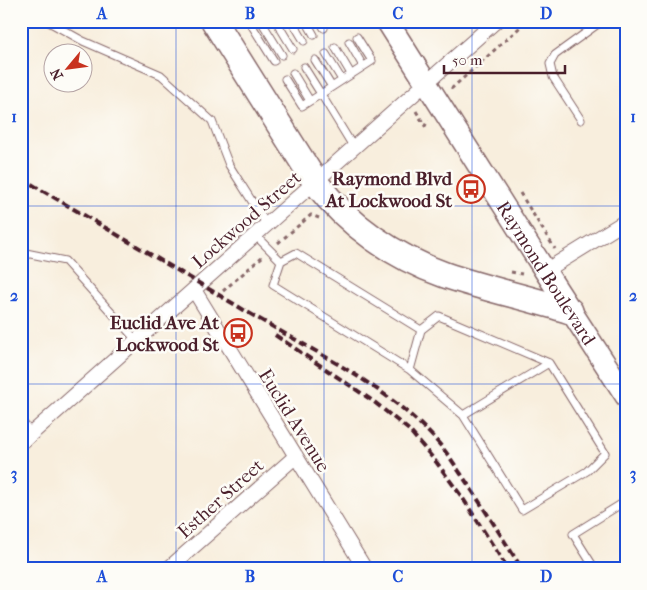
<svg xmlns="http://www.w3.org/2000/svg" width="647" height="590" font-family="'IM FELL French Canon',serif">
  <rect width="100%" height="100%" fill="#fdfcf7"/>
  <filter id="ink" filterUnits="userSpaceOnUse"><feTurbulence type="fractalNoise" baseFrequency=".02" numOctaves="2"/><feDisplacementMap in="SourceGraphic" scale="10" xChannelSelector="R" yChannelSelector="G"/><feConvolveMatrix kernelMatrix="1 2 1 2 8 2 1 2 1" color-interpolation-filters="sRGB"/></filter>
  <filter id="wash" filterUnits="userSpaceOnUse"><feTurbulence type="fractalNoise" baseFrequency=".0096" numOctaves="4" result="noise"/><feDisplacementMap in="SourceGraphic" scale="20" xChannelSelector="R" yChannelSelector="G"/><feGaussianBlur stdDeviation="1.12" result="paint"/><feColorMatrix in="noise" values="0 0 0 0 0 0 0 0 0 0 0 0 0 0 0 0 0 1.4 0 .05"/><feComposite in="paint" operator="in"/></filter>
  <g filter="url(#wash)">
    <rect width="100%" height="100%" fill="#f8eedd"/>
  </g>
  <g filter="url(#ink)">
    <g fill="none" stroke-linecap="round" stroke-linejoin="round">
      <defs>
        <path id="service" d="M47,21l36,20 78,34 51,46 17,44 38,60
          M249,21l25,40
          M261,21l21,34
          M276,21l17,28
          M292,21l12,20
          M306,21l8,14
          M320,21l4,7
          M349,42l14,24
          M335,47l16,27
          M326,54l16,26
          M315,60l17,27
          M293,73l17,28
          M285,79l17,27 19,-12 -17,-27
          M581,120l-28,-43 -3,-13 5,-9 47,-34
          M354,148l-33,-54 51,-33 -15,-24
          M255,235l26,26 15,-8 125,77 18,-14 110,47 56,90 -18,18 -65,39 -59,-95 -53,-45 -137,-85 8,-24
          M21,252l44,9 72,80
          M410,370l11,-40
          M463,415l86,-52
          M21,421l11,12
          M595,569l-22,-35 53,-33"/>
        <path id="minor" d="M545,271l81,-50
          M194,290l171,279
          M21,443l475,-422
          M168,569l128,-113"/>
        <g id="primary">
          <path id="s1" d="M387,21l158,250 81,125"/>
        </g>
        <path id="motorway" d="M214,21l102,162c32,42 78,74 129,92 41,14 84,23 125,36"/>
      </defs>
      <!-- service casing -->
      <use href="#service" stroke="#876769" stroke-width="9"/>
      <!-- minor casing -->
      <use href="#minor" stroke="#876769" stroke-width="16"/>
      <!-- primary casing -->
      <use href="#primary" stroke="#876769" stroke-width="24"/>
      <!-- motorway casing -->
      <use href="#motorway" stroke="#876769" stroke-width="28"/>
      <!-- path -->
      <path stroke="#876769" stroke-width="3" stroke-dasharray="4 4" stroke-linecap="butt" d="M451,89l76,-68
        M416,111l9,15 3,-6
        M520,193l35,56
        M278,243l33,-28 8,3
        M511,272l11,2
        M223,291l39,-34"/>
      <!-- service -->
      <use href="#service" stroke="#fff" stroke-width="7"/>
      <!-- minor -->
      <use href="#minor" stroke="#fff" stroke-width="14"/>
      <!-- primary -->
      <use href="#primary" stroke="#fff" stroke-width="21"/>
      <!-- motorway -->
      <use href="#motorway" stroke="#fff" stroke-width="25"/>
      <!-- rail -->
      <path stroke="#4a1f2b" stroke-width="4" stroke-dasharray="8 4" stroke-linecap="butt" d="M21,178c73,43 146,86 218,129 67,41 151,78 202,139 7,8 13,18 20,28 21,31 41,63 61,95
        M275,335l98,66 36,29 28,33 25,34 46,72"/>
    </g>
  </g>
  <!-- grid -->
  <path fill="none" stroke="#1d4ed8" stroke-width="1" stroke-opacity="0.55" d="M176,21v548M324,21v548M472,21v548M21,206h605M21,384h605"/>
  <!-- icons -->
  <defs>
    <symbol id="bus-ring" viewBox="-11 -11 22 22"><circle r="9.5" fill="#fdfcf7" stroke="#c8321e" stroke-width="1.5"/><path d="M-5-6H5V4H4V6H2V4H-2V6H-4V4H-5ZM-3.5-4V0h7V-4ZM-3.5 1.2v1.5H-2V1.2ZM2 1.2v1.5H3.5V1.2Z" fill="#c8321e"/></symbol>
  </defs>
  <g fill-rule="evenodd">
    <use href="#bus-ring" x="455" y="173" width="32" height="32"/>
    <use href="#bus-ring" x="222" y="317" width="32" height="32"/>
  </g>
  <g text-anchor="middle" stroke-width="5" stroke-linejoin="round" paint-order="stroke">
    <!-- poi labels -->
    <g font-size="19" font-weight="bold" fill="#4a1f2b" stroke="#fdfcf7" text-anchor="end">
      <text x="452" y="185">Raymond Blvd<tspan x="452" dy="22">At Lockwood St</tspan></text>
      <text x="219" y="329">Euclid Ave At<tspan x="219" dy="22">Lockwood St</tspan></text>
    </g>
    <!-- street labels -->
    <g font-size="19" fill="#4a1f2b" stroke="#fdfcf7">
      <text transform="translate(246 219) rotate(-41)" y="7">Lockwood Street</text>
      <text dy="7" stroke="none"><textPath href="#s1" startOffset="298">Raymond Boulevard</textPath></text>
      <text transform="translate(295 420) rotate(58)" y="7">Euclid Avenue</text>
      <text transform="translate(220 498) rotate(-42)" y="7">Esther Street</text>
    </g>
  </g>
  <!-- margin -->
  <rect width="647" height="590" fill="none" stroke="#fdfcf7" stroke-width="55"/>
  <!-- north arrow -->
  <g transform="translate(68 68) rotate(241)"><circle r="24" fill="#fdfcf7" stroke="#b5a4a5"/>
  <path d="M0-4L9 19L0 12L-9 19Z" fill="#c8321e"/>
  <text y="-8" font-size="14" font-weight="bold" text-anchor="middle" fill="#4a1f2b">N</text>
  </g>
  <!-- scale -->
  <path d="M444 65v8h121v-8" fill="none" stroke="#4a1f2b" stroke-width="2.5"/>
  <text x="452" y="65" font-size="15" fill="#4a1f2b" stroke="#fdfcf7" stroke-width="4" paint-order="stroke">50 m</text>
  <rect x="28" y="28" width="592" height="534" fill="none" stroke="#1d4ed8" stroke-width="2"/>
  <g font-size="16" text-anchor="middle" font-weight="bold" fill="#1d4ed8">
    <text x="102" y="19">A</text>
    <text x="250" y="19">B</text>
    <text x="398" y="19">C</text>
    <text x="546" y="19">D</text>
    <text x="14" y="122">1</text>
    <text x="633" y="122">1</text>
    <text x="14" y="301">2</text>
    <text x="633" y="301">2</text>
    <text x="14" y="479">3</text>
    <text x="633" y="479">3</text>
    <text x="102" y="582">A</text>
    <text x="250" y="582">B</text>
    <text x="398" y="582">C</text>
    <text x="546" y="582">D</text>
  </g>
</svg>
